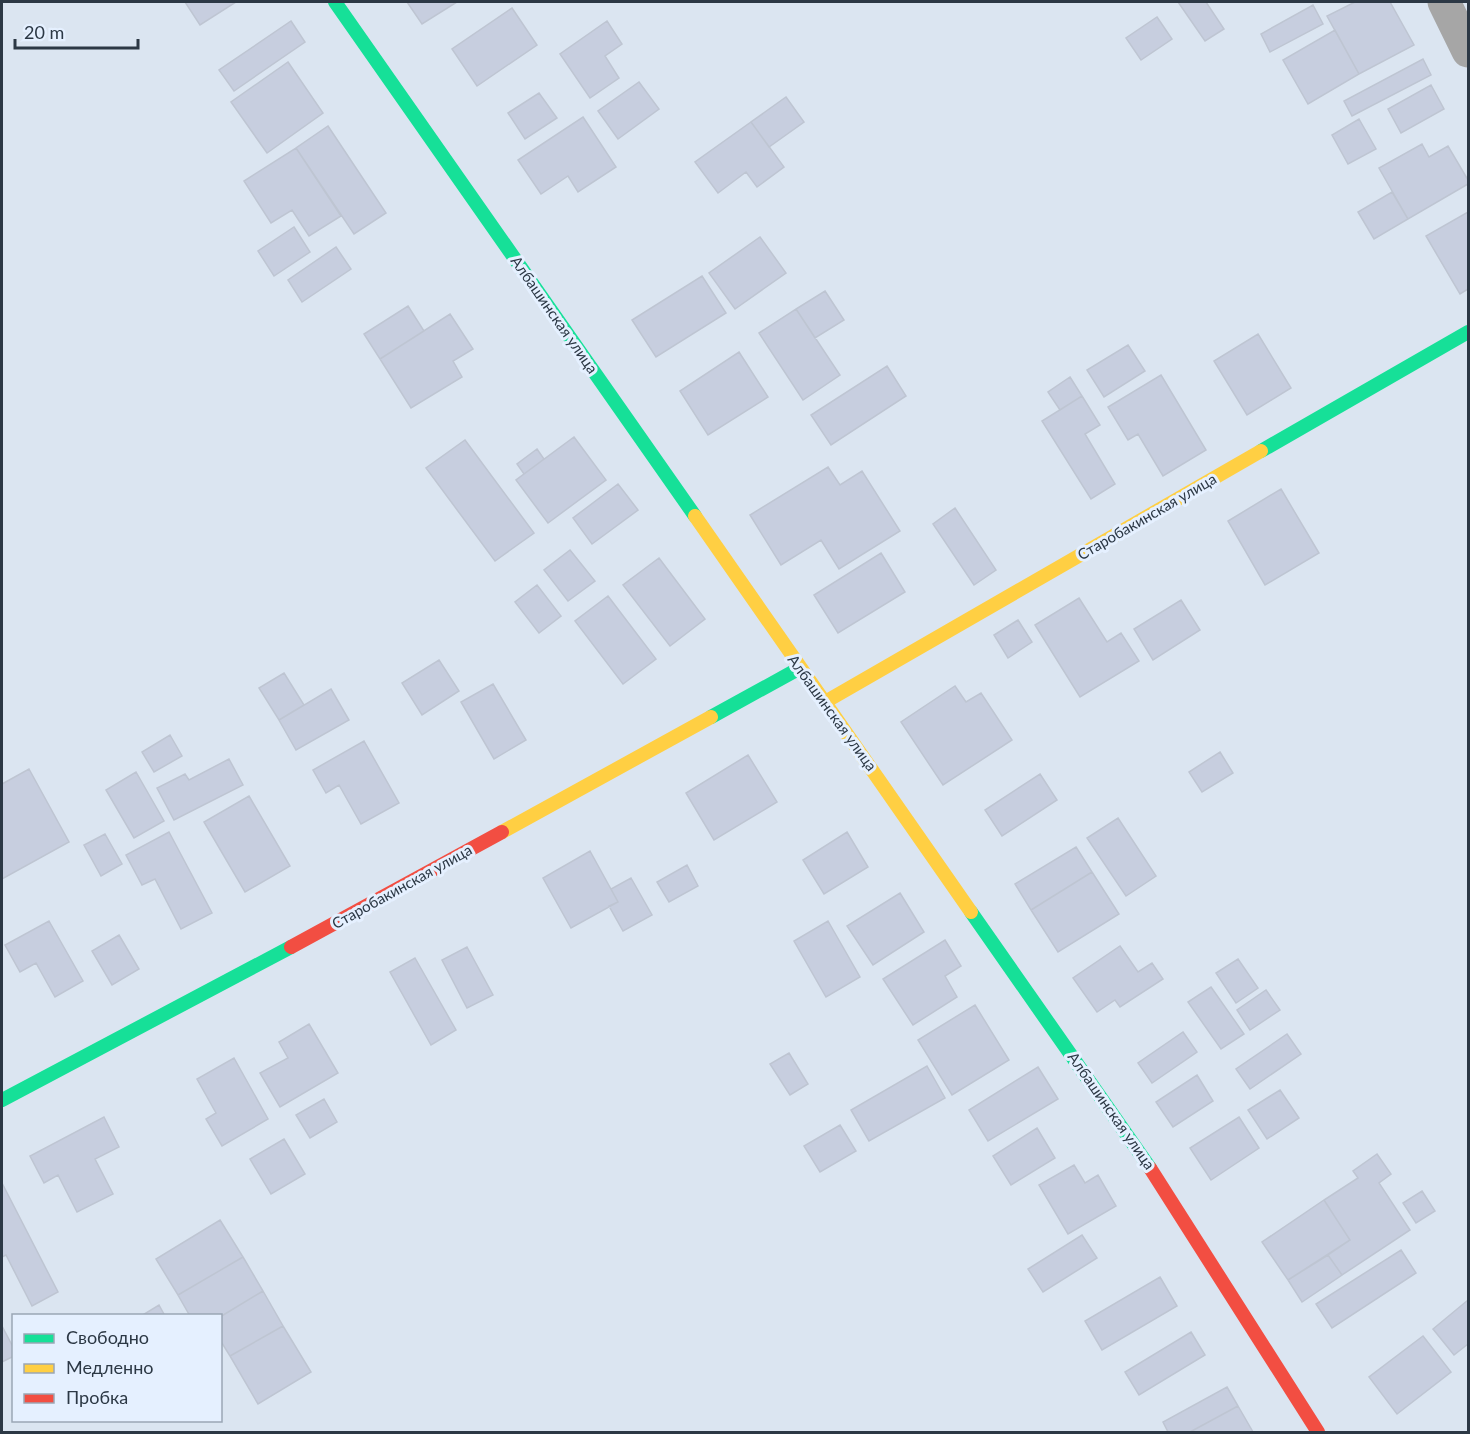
<svg xmlns="http://www.w3.org/2000/svg" width="1470" height="1434" font-family="Lato,sans-serif">
  <rect width="100%" height="100%" fill="#dbe5f1"/>
  <!-- building -->
  <path fill="#c7cedf" stroke="#bec5d2" stroke-width="1.5" d="M185,2h51l-36,23z
    M407,2h50l-35,22z
    M1178,2h28l18,27 -19,12z
    M1355,2h35l24,43 -55,29 -32,-58z
    M1313,5l10,19 -53,28 -9,-18z
    M512,8l25,37 -60,41 -25,-37z
    M1157,17l15,22 -31,21 -15,-22z
    M291,21l14,21 -71,49 -15,-21z
    M607,21l15,23 -17,12 14,22 -29,20 -30,-44z
    M1335,30l24,44 -51,30 -25,-44z
    M1423,59l8,16 -79,41 -8,-15z
    M288,62l35,51 -56,40 -36,-51z
    M639,82l20,27 -41,30 -20,-28z
    M1431,85l13,24 -43,24 -13,-24z
    M539,93l18,25 -32,21 -17,-26z
    M786,97l18,25 -35,25 -18,-25z
    M583,117l33,50 -38,25 -10,-16 -27,18 -23,-34z
    M1359,119l17,30 -28,15 -16,-29z
    M751,122l33,45 -27,20 -11,-15 -28,21 -23,-31z
    M328,126l58,87 -32,21 -58,-86z
    M1422,144l7,13 19,-11 20,34v4l-60,35 -29,-51z
    M296,148l45,68 -32,20 -17,-26 -21,13 -27,-42z
    M1392,192l16,27 -34,20 -16,-27z
    M1468,212v77l-8,5 -34,-58z
    M294,227l16,25 -36,24 -16,-25z
    M760,237l26,36 -51,36 -26,-36z
    M336,247l15,22 -49,33 -14,-22z
    M702,276l24,37 -70,44 -24,-37z
    M825,291l19,29 -29,18 -19,-29z
    M408,306l16,25 -44,28 -16,-25z
    M796,309l44,66 -37,25 -44,-67z
    M450,314l23,35 -20,12 9,16 -51,31 -31,-49z
    M1258,334l33,54 -44,27 -33,-54z
    M1128,345l17,26 -41,26 -17,-27z
    M739,352l29,45 -60,38 -28,-44z
    M887,366l19,30 -75,49 -20,-30z
    M1161,375l45,75 -43,26 -25,-42 -10,6 -20,-33z
    M1070,377l12,19 -22,14 -12,-18z
    M1082,396l18,29 -15,9 30,50 -24,15 -49,-78z
    M574,437l32,43 -58,43 -32,-43z
    M465,440l69,93 -39,28 -69,-93z
    M537,449l7,10 -20,15 -7,-10z
    M828,467l12,18 22,-14 38,60 -61,38 -18,-29 -40,25 -31,-50z
    M618,484l20,26 -46,34 -19,-26z
    M1281,489l38,64 -54,32 -37,-64z
    M955,508l41,62 -22,15 -41,-61z
    M570,550l25,31 -27,20 -24,-31z
    M881,553l24,39 -67,41 -24,-38z
    M659,558l46,61 -35,27 -47,-61z
    M537,585l24,31 -22,17 -24,-31z
    M608,596l48,63 -33,25 -48,-63z
    M1079,598l28,44 14,-9 18,28 -59,36 -45,-72z
    M1181,600l19,30 -47,30 -19,-31z
    M1018,620l14,22 -24,16 -14,-23z
    M439,660l20,31 -37,24 -20,-32z
    M284,673l20,32 -25,15 -20,-32z
    M493,684l33,56 -32,19 -33,-57z
    M955,686l11,16 15,-9 31,47 -69,45 -42,-63z
    M331,689l18,31 -53,30 -17,-30z
    M170,735l12,21 -28,16 -12,-20z
    M364,741l35,62 -38,21 -22,-39 -13,8 -13,-23z
    M1220,752l13,21 -31,19 -13,-20z
    M748,755l29,47 -63,38 -28,-47z
    M229,759l14,26 -69,35 -17,-32 28,-14 4,6z
    M29,769l40,73 -67,37v-95z
    M136,772l28,49 -30,17 -28,-48z
    M1040,774l17,26 -55,36 -17,-26z
    M249,796l41,70 -45,26 -41,-70z
    M1118,818l38,58 -30,20 -39,-58z
    M169,832l43,81 -31,16 -26,-50 -13,6 -16,-30z
    M847,832l21,35 -44,27 -21,-34z
    M105,834l17,30 -21,12 -17,-31z
    M1076,847l16,25 -61,38 -16,-26z
    M590,851l28,51 -47,26 -28,-50z
    M687,865l11,21 -29,16 -12,-20z
    M1092,872l27,42 -61,38 -27,-42z
    M631,878l21,37 -29,16 -14,-25 9,-4 -7,-13z
    M900,893l24,39 -51,33 -26,-39z
    M49,921l34,60 -28,16 -19,-34 -16,9 -15,-27z
    M828,921l32,56 -34,20 -32,-56z
    M119,935l20,34 -27,16 -20,-34z
    M945,940l16,26 -16,10 12,21 -44,28 -30,-46z
    M1120,946l18,26 14,-9 11,16 -43,28 -5,-7 -18,12 -24,-34z
    M467,947l26,48 -26,13 -25,-48z
    M415,958l41,72 -25,15 -41,-73z
    M1238,959l20,29 -22,15 -20,-30z
    M1211,987l33,47 -23,15 -33,-47z
    M1266,990l14,20 -30,20 -13,-20z
    M975,1005l34,55 -57,35 -34,-55z
    M309,1024l29,49 -58,34 -20,-34 28,-15 -9,-16z
    M1183,1032l14,20 -45,31 -14,-20z
    M1287,1034l14,20 -51,35 -14,-20z
    M789,1053l19,31 -18,11 -20,-31z
    M234,1058l34,61 -46,27 -16,-27 10,-6 -19,-34z
    M927,1066l18,32 -76,43 -18,-31z
    M1038,1067l20,32 -70,42 -19,-31z
    M1197,1075l16,26 -40,26 -17,-25z
    M1280,1090l19,28 -32,21 -19,-29z
    M324,1099l13,23 -27,16 -14,-23z
    M104,1117l15,30 -24,12 18,35 -36,18 -19,-37 -14,8 -14,-27z
    M1239,1117l20,31 -48,32 -21,-32z
    M840,1125l16,26 -36,21 -16,-26z
    M1037,1128l18,30 -44,27 -18,-29z
    M284,1139l21,35 -34,20 -21,-35z
    M1377,1154l14,20 -12,9 31,47 -68,45 -14,-20 22,-15 -26,-40 34,-22 -5,-7z
    M1074,1165l11,18 13,-8 18,31 -48,28 -29,-49z
    M2,1183l56,109 -26,14 -26,-51 -4,2z
    M1422,1191l13,20 -19,12 -13,-20z
    M1324,1200l26,40 -62,40 -26,-38z
    M220,1220l23,37 -65,38 -22,-36z
    M1082,1235l15,23 -54,34 -15,-23z
    M1401,1250l15,23 -84,55 -16,-24z
    M1328,1255l14,20 -40,27 -14,-22z
    M243,1257l20,34 -43,26 -30,-1 -12,-21z
    M1160,1277l17,29 -75,44 -17,-29z
    M263,1291l20,35 -53,30 -10,-16v-23z
    M1468,1300v44l-14,11 -21,-26z
    M159,1305l6,11h-24z
    M2,1326l12,23v7l-12,6z
    M283,1326l28,46 -53,32 -28,-48z
    M1191,1332l14,23 -66,40 -14,-23z
    M1423,1336l28,36 -54,42 -28,-37z
    M1227,1387l11,19 -48,26h-22l-5,-10z
    M1238,1406l15,26h-63z"/>
  <g fill="none" stroke-linecap="round" stroke-linejoin="round">
    <!-- street -->
    <path stroke="#a6a6a6" stroke-width="33" d="M1444,2l24,49"/>
    <!-- fast -->
    <path stroke="#16e098" stroke-width="14" d="M335,2l360,514
      M1261,451l207,-119
      M711,717l89,-49
      M971,912l179,256
      M2,1100l289,-153"/>
    <!-- slow -->
    <path stroke="#ffcf43" stroke-width="14" d="M695,516l276,396
      M825,702l436,-251
      M502,832l209,-115"/>
    <!-- jam -->
    <path stroke="#f24e42" stroke-width="14" d="M291,947l211,-115
      M1150,1168l168,264"/>
  </g>
  <g text-anchor="middle" stroke-width="6" stroke-linejoin="round" paint-order="stroke">
    <!-- street labels -->
    <g font-size="15" fill="#2c3845" stroke="#e5f0ff">
      <text transform="translate(554 315) rotate(55)" y="5">Албашинская улица</text>
      <text transform="translate(1147 517) rotate(-30)" y="5">Старобакинская улица</text>
      <text transform="translate(832 713) rotate(54)" y="5">Албашинская улица</text>
      <text transform="translate(402 887) rotate(-29)" y="5">Старобакинская улица</text>
      <text transform="translate(1111 1111) rotate(55)" y="5">Албашинская улица</text>
    </g>
  </g>
  <!-- border -->
  <rect width="1470" height="1434" fill="none" stroke="#2c3845" stroke-width="6"/>
  <!-- legend -->
  <rect x="12" y="1314" width="210" height="108" fill="#e5f0ff" stroke="#9ba6b5" stroke-width="1.5"/>
  <rect x="24" y="1334" width="30" height="9" fill="#16e098" stroke="#9ba6b5" stroke-width="1.5"/>
  <text x="66" y="1344" font-size="18" fill="#2c3845">Свободно</text>
  <rect x="24" y="1364" width="30" height="9" fill="#ffcf43" stroke="#9ba6b5" stroke-width="1.5"/>
  <text x="66" y="1374" font-size="18" fill="#2c3845">Медленно</text>
  <rect x="24" y="1394" width="30" height="9" fill="#f24e42" stroke="#9ba6b5" stroke-width="1.5"/>
  <text x="66" y="1404" font-size="18" fill="#2c3845">Пробка</text>
  <!-- scale -->
  <path d="M15 39v9h123v-9" fill="none" stroke="#2c3845" stroke-width="3"/>
  <text x="24" y="39" font-size="18" fill="#2c3845" stroke="#e5f0ff" stroke-width="4.5" paint-order="stroke">20 m</text>
</svg>
